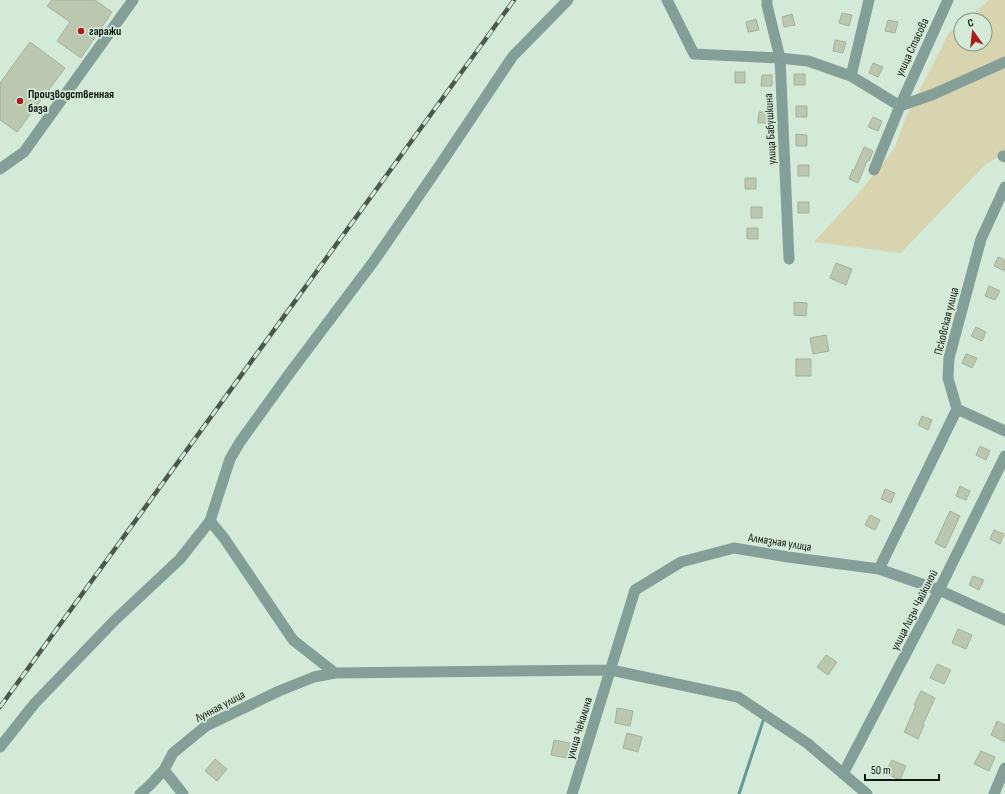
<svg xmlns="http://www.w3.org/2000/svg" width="1005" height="794" font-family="'Sofia Sans Condensed',sans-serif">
  <rect width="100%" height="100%" fill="#d3ead8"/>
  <!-- green -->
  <path fill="#d8d4b0" d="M989,0h16v151l-22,16 -82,86 -87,-11 43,-47 37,-46 13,-34 42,-82 12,-10v21h24v-24h-20z"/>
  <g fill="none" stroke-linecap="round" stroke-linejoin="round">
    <!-- stream -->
    <path stroke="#649899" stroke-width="3" d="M739,794l24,-73"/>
  </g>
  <!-- building -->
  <path fill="#bcc7af" stroke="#a6b099" d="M52,0h43l17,12 -31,46 -24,-17 13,-19 -23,-16z
    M842,13l10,2 -3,11 -10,-3z
    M792,14l3,11 -11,2 -2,-10z
    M756,19l3,11 -11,2 -2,-10z
    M888,20l10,2 -3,11 -10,-2z
    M835,40l11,2 -3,11 -10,-2z
    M30,42l35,26 -48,64 -17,-12v-37z
    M873,63l10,4 -5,10 -9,-4z
    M735,72h10v11h-10z
    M794,74h11v11h-11z
    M762,75h10v11h-11z
    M796,106h11v11h-11z
    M759,112h10v11h-11z
    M873,117l9,4 -4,10 -10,-4z
    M796,134l11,1v11h-11z
    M864,147l9,4 -4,10h-2l-9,22 -9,-4 4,-10 1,1z
    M798,165h11v11h-11z
    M745,178h11v11h-11z
    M798,202h11v11h-11z
    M751,207h11v11h-11z
    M747,228h11v11h-11z
    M998,257l7,3v11l-11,-5z
    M836,263l16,6 -6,16 -16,-7z
    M989,286l11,5 -5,9 -10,-4z
    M794,302l13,1 -1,13 -12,-1z
    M976,327l10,5 -4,9 -11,-5z
    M826,335l3,16 -16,3 -3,-16z
    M966,354l11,4 -5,10 -10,-5z
    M796,359h15v17h-15z
    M922,416l10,4 -4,10 -10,-5z
    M980,446l10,5 -4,9 -10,-5z
    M960,486l10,5 -4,9 -10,-4z
    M885,489l10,4 -4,10 -10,-4z
    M950,511l10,5 -15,32 -10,-5z
    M870,515l10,5 -5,10 -10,-5z
    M994,530l10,4 -4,10 -10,-5z
    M973,576l11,4 -5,10 -10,-5z
    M958,629l14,6 -6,14 -14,-6z
    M826,655l11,7 -9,13 -11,-8z
    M937,664l14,6 -7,14 -14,-6z
    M921,691l14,7 -12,26 1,1 -6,14 -14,-7 12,-26 -2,-1z
    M617,708l16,3 -3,15 -15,-3z
    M997,721l8,4v17l-14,-7z
    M627,733l15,4 -4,15 -15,-4z
    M554,740l16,3 -3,15 -16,-3z
    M981,751l14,6 -6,14 -15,-7z
    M215,759l12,10 -10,12 -12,-10z
    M892,760l14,6 -6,14 -15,-7z"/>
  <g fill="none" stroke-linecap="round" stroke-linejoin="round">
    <!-- minor -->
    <path stroke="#849f97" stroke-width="11" d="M568,0l-55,56 -71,106 -68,99 -85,113 -49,68 -10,17 -20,62 14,17 69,102 42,33 276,-3 127,27 69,46 60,51
      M667,0l27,54 86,4 28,3 43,15 49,30
      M767,0v5l13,53 9,201
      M851,76l18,-76
      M900,106l34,-12 71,-32
      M1003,156l2,1
      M0,169l24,-17 109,-152
      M874,170l26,-64 48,-106
      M957,409l48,22
      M879,569l78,-160 -9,-31 1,-20 32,-119 24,-52
      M0,747l35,-44 81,-84 64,-60 30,-38
      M164,770l19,24
      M843,774l96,-184 66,-134
      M140,794l10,-9 14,-15 9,-17 33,-27 73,-35 35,-14 21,-4
      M572,794l63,-204 46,-28 53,-14 54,9 91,12 60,21 66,30
      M994,794l11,-26"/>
    <defs>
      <path id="rail" d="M0,707l514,-707"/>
    </defs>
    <!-- rail casing -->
    <use href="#rail" stroke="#4c584f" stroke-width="4.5"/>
    <!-- rail -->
    <use href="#rail" stroke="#d3ead8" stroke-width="3" stroke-dasharray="9" stroke-linecap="butt"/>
  </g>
  <!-- markers -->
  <g fill="#ac1a19" stroke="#d3ead8" stroke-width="1.5">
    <circle cx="81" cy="31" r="4"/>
    <circle cx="20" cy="101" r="4"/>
  </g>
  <g text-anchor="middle" stroke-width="3.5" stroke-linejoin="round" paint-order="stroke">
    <!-- poi labels -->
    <g font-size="12" font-weight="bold" fill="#0e1610" stroke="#d3ead8" text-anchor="start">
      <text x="89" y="35">гаражи</text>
      <text x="28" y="98">Производственная<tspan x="28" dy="14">база</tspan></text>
    </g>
    <!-- street labels -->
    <g font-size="12" fill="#0e1610" stroke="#d3ead8">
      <text transform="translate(912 47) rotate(-65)" y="4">улица Стасова</text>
      <text transform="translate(770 129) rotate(-93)" y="4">улица Бабушкина</text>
      <text transform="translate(946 321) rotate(-76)" y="4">Псковская улица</text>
      <text transform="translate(780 542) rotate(9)" y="4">Алмазная улица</text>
      <text transform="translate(914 610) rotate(-63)" y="4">улица Лизы Чайкиной</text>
      <text transform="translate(220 706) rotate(-28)" y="4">Лунная улица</text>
      <text transform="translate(579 728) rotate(-73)" y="4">улица Чекалина</text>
    </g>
  </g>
  <!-- north arrow -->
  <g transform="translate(973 32) rotate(345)"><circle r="19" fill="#d3ead8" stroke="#849588"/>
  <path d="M0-3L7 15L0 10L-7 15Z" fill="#ac1a19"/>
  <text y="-6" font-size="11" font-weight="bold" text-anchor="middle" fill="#0e1610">С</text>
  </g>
  <!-- scale -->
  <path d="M865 774v6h74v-6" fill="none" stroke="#0e1610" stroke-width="2"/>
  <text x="871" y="774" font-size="12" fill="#0e1610" stroke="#d3ead8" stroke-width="3" paint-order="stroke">50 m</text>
</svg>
